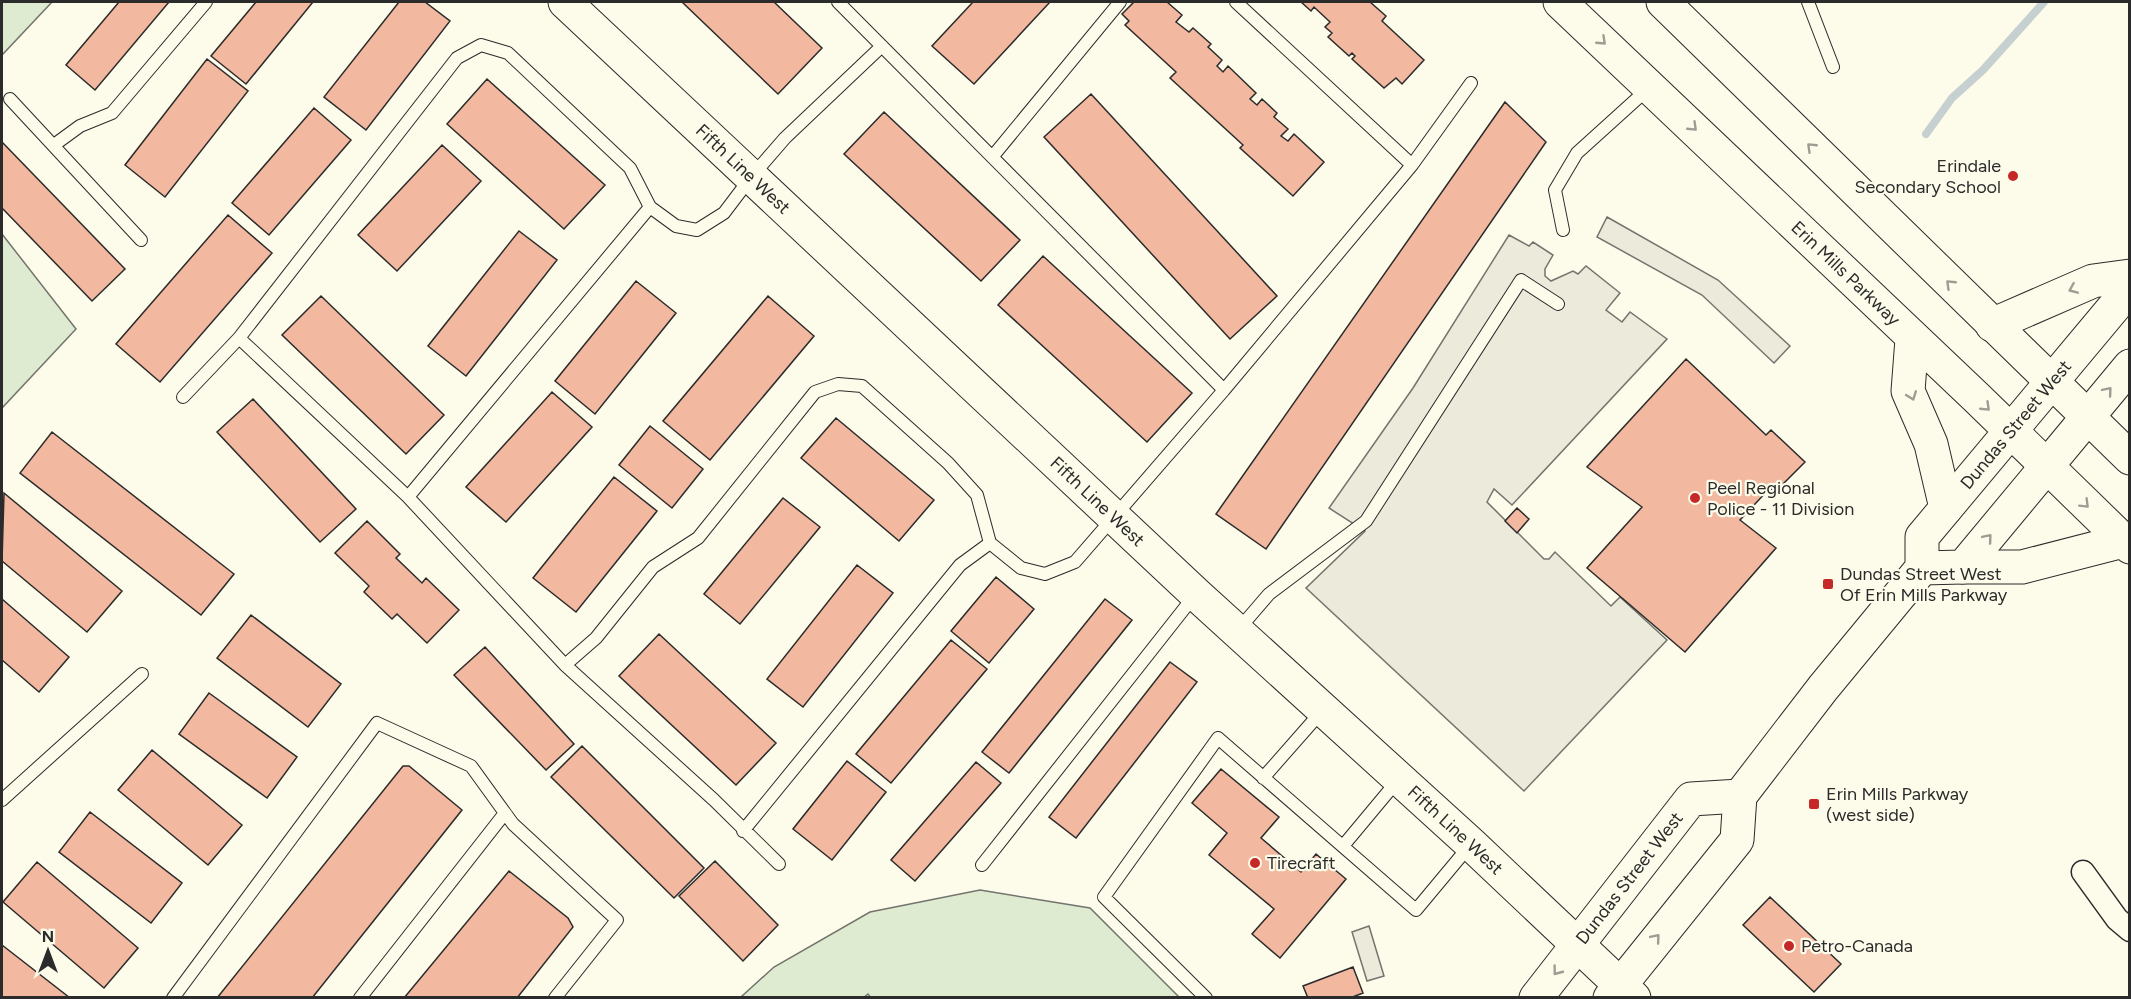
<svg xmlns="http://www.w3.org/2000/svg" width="2131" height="999" font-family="Figtree,sans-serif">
  <rect width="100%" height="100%" fill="#fdfbea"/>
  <!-- green -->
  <path fill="#deebd1" stroke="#74746e" stroke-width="1.5" d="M2,2h50l-50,53z
    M2,234l74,95 -74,79z
    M980,890l110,18 89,89 -308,1 -3,-4 -5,4 -122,-1 33,-30 96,-55z"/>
  <!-- parking -->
  <path fill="#eceadb" stroke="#74746e" stroke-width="1.5" d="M1607,217l111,63 72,66 -16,17 -72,-68 -105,-58z
    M1509,235l20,11 4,-4 20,13 -8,14v7l6,5 22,-10 5,3 8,-8 34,27 -14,17 16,12 8,-10 37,27 -155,166 -18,-16 -7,13 57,57h5l6,-7 56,54 9,-9 47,43 -143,151 -218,-203 59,-57 -36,-23 84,-120z
    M1369,926l15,50 -17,5 -15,-49z"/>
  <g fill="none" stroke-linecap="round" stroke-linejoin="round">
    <!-- stream -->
    <path stroke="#c7d0d0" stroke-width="8" d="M1926,134l26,-36 31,-28 61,-68"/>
  </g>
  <!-- building -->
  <path fill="#f2b8a0" stroke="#2b2b2b" stroke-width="1.5" d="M119,2h50l-74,88 -29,-25z
    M256,2h57l-67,82 -35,-28z
    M399,2h26l25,19 -84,109 -42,-33z
    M682,2h92l48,46 -44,46z
    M973,2h77l-76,82 -42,-38z
    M1134,2h33l15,13 -6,7 13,10 4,-4 18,16 -3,3 14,13 -5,6 6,6 5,-6 28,27 -6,6 7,6 5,-6 15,14 -3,4 14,12 -7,7 7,5 6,-7 30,28 -31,34 -53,-48 3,-3 -73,-67 6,-6 -51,-47 4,-4 -7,-7z
    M1301,2h69l16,14 -4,5 42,39 -22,24 -6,-6 -12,10 -32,-29 3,-3 -3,-3 -3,3 -21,-19 4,-4 -7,-6 5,-5 -16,-15 -3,4z
    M207,59l41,32 -83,106 -40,-32z
    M487,79l118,106 -41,44 -117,-105z
    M1091,94l186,202 -47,43 -186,-202z
    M1505,102l41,40 -280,407 -50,-35z
    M314,108l37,32 -82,95 -37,-32z
    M884,112l136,128 -39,41 -137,-127z
    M2,142l123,127 -33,32 -90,-93z
    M442,145l39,36 -84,90 -39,-36z
    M228,215l44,38 -112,129 -44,-38z
    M519,231l38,29 -91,116 -38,-30z
    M1043,256l149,137 -45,49 -149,-137z
    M636,281l40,32 -81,101 -40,-33z
    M321,296l123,119 -38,39 -124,-119z
    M768,296l46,40 -104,124 -47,-39z
    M1686,359l80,76 5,-5 34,32 -28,28 -8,-1 -29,31 36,28 -91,104 -98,-84 55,-61 -55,-40z
    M552,392l40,35 -86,95 -40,-35z
    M253,399l103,110 -36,33 -103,-110z
    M836,418l98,82 -35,41 -98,-83z
    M650,426l53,43 -31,39 -53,-43z
    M52,432l182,142 -33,41 -181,-142z
    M614,477l43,34 -81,101 -43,-34z
    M4,493l118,98 -35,41 -85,-71z
    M783,498l37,29 -80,97 -36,-30z
    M1517,508l12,11 -12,14 -12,-12z
    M367,521l33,33 -4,4 26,25 4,-5 33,32 -32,33 -30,-29 -5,5 -28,-27 5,-6 -34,-33z
    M857,565l36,28 -90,114 -36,-28z
    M996,577l38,32 -45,54 -38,-32z
    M2,599l67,58 -30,35 -37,-32z
    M1105,599l27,21 -123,153 -27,-21z
    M251,615l90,69 -33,43 -91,-69z
    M659,634l117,109 -40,42 -117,-109z
    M951,640l36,29 -96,114 -35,-29z
    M485,647l89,97 -28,26 -92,-95z
    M1170,662l27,20 -121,156 -27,-21z
    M209,693l88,64 -30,41 -88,-64z
    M582,746l122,122 -30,30 -123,-121z
    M152,750l90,75 -34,40 -90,-75z
    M847,761l39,31 -54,68 -39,-31z
    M976,762l25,21 -86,98 -24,-21z
    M403,766h6l53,44 -150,188h-95z
    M1221,769l58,48 -18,21 40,34 15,-18 30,25 -66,79 -28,-24 22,-25 -65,-54 18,-22 -35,-30z
    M90,812l92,71 -31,40 -92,-71z
    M715,861l63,64 -35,36 -64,-65z
    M37,862l101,86 -34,40 -101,-86z
    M509,871l59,47 5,9 -56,71h-113z
    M1770,897l71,67 -27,28 -71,-67z
    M2,945l68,53h-68z
    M1353,967l10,26 -13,5h-42l-5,-12z"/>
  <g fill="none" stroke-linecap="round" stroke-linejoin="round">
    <defs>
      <path id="lane" d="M838,2l386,388 188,-225 59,-82
        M1236,2l176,163
        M1808,2l25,65
        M10,99l131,141
        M54,145l26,-19 32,-13 94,-111
        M993,156l127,-154
        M1563,230l-8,-40 22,-37 73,-66
        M239,338l169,159 157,168 149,135 65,64
        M183,397l56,-59 218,-280 24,-13 27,8 122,115 20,39 26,19 21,4 27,-17 28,-37 33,-38 97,-92
        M408,497l242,-290
        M1238,630l31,-36 97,-73 155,-241 37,24
        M565,665l31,-27 57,-71 45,-29 117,-146 23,-8 24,2 86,77 29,32 13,48 31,25 24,6 30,-12 149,-172
        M1263,778l59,-67
        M2,800l140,-126
        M743,831l217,-266 30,-22
        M1343,846l55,-66
        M982,865l213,-270
        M173,998l204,-275 94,43 42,58 104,96 -62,78
        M360,998l145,-185
        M1206,998l-102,-101 114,-159 198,172 55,-66"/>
      <path id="street" d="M2083,872l34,47 13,11"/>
      <g id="secondary">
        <path id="s1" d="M565,2l631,592 275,250 163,154"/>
      </g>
      <g id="primary">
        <path id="s2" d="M1560,2l417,396 153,149"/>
        <path d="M1663,2l467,456"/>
        <path d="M1992,325l101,-44 37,-5"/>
        <path d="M1912,339l-4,52 23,53 15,64"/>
        <path d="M1963,567h59l101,-26"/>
        <path d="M1922,568l41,-1 167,-201"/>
        <path id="s3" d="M1536,998l155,-199 49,-3"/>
        <path id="s4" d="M1610,998l127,-158 3,-44 83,-108 99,-120v-31l208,-249"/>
      </g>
    </defs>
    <!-- lane casing -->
    <use href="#lane" stroke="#2b2b2b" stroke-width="14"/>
    <!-- street casing -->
    <use href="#street" stroke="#2b2b2b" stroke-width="25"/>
    <!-- secondary casing -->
    <use href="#secondary" stroke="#2b2b2b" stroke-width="35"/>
    <!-- primary casing -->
    <use href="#primary" stroke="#2b2b2b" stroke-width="35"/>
    <!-- lane -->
    <use href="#lane" stroke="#fdfbea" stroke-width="12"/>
    <!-- street -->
    <use href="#street" stroke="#fdfbea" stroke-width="22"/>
    <!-- secondary -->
    <use href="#secondary" stroke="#fdfbea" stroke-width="33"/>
    <!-- primary -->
    <use href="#primary" stroke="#fdfbea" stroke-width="33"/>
  </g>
  <!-- one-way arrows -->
  <defs><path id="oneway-chevron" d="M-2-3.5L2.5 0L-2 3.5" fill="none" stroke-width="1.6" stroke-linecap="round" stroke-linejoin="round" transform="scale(1.5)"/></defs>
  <g stroke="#9e9d94">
    <use href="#oneway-chevron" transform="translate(1602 41) rotate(43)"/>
    <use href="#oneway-chevron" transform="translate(1693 127) rotate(44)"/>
    <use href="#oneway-chevron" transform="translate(1811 147) rotate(-136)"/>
    <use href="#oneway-chevron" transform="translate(1950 284) rotate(-136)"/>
    <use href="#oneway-chevron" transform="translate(2073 289) rotate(157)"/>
    <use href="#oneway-chevron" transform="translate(2108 391) rotate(-50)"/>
    <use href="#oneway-chevron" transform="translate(1912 396) rotate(69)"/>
    <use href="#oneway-chevron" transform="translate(1986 407) rotate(44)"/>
    <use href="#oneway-chevron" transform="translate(2085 504) rotate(45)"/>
    <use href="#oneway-chevron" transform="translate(1988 538) rotate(-50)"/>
    <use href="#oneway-chevron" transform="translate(1656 938) rotate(-50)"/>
    <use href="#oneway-chevron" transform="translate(1557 971) rotate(127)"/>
  </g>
  <!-- markers -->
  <g fill="#c62828" stroke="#fdfbea" stroke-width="2">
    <circle cx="2013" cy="176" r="6"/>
    <circle cx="1695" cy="498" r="6"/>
    <rect x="1822" y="578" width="12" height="12" rx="3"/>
    <rect x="1808" y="798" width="12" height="12" rx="3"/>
    <circle cx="1255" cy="863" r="6"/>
    <circle cx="1789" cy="946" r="6"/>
  </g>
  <g text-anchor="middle" stroke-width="4.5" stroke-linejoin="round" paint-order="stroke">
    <!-- poi labels -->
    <g font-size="18" fill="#2b2b2b" stroke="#fdfbea" text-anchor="start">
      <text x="2001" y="172" text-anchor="end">Erindale<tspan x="2001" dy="21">Secondary School</tspan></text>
      <text x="1707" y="494">Peel Regional<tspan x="1707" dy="21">Police - 11 Division</tspan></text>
      <text x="1840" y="580">Dundas Street West<tspan x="1840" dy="21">Of Erin Mills Parkway</tspan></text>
      <text x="1826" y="800">Erin Mills Parkway<tspan x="1826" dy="21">(west side)</tspan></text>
      <text x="1267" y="869">Tirecraft</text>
      <text x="1801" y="952">Petro-Canada</text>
    </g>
    <!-- street labels -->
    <g font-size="18" fill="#2b2b2b" stroke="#fdfbea">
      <text dy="6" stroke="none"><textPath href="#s1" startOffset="244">Fifth Line West</textPath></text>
      <text dy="6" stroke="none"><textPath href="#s2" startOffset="394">Erin Mills Parkway</textPath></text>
      <text dy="6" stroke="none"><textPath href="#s4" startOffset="716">Dundas Street West</textPath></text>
      <text dy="6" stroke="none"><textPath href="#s1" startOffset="730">Fifth Line West</textPath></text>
      <text dy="6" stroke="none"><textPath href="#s1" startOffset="1216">Fifth Line West</textPath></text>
      <text dy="6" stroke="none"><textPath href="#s3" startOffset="152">Dundas Street West</textPath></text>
    </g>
  </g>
  <!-- border -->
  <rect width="2131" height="999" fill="none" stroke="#2b2b2b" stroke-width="6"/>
  <!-- north arrow -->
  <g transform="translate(48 951)" stroke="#fdfbea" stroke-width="4.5" paint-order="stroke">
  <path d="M0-4.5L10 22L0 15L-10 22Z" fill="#2b2b2b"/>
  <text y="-9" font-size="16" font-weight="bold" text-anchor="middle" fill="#2b2b2b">N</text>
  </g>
</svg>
